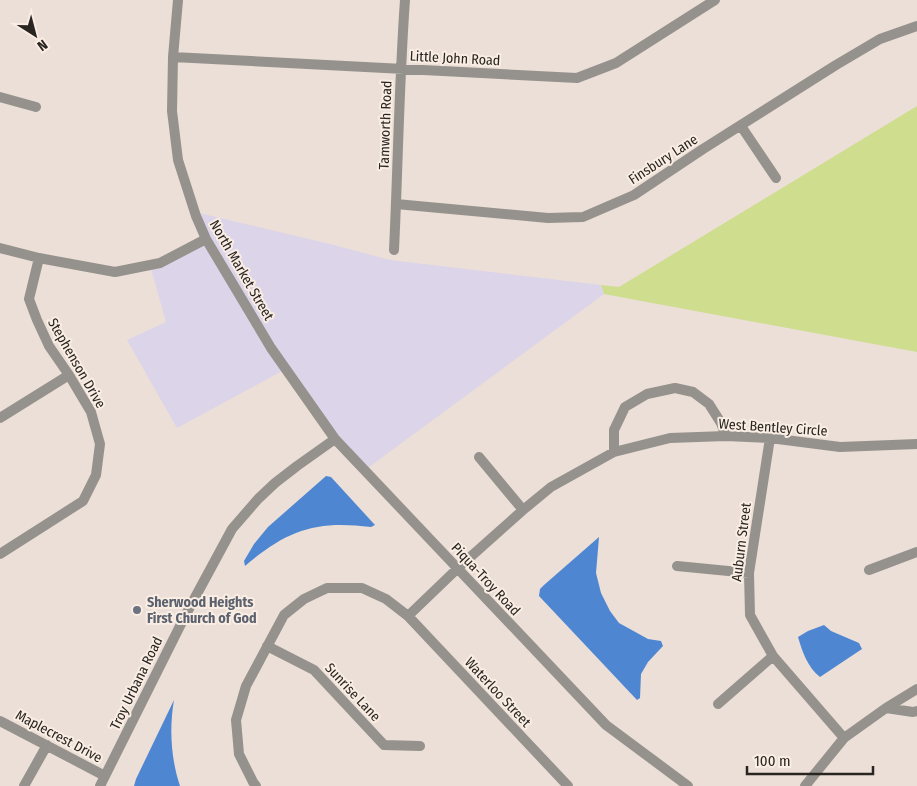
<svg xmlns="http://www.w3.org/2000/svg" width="917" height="786" font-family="'Fira Sans Condensed',sans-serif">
  <rect width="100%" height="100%" fill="#ecdfd7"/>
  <!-- commercial -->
  <path fill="#dcd4e9" d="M195,212l135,32 60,16 211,25 3,9 -239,176 -79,-101 -109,59 -50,-88 39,-18 -16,-57 56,-26z"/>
  <!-- green -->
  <path fill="#cedd8e" d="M917,106v246l-313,-58 -3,-9 18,2z"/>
  <!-- water -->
  <path fill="#4f86d1" d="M326,476l5,1 44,48 -4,2c-55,-7 -84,3 -126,39l-1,-5 10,-17 14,-17z
    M599,537l-3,36 5,20 9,18 9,12 29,16 13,2 2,5 -15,16 -7,12 -1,24 -3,2 -98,-104 1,-7 4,-4z
    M824,625l7,6 28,12 3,6 -42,28c-12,-9 -18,-26 -22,-40l10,-6z
    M174,700c-5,29 -3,59 6,86h-46l2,-7z"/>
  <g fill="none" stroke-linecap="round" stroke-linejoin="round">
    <!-- minor -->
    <path stroke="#95928d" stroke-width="10" d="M178,0l-5,57 -1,54 6,49 18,56 10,23 65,109 64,91 271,286 82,61
      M173,57l404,21 39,-15 99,-63
      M0,97l36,10
      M741,126l35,52
      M396,204l152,14 35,-1 51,-22 69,-46 133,-84 44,-26 37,-13
      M0,248l39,10 76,14 45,-9 46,-24
      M394,250c4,-83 5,-167 11,-250
      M0,418l69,-43
      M770,438l-21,135 1,42 23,41 71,82
      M614,452v-22l11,-23 22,-13 28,-6 18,4 16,12 12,19 5,13
      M479,457l44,53
      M0,554l83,-53 13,-26 4,-31 -9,-32 -22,-37 -20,-29 -12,-26 -8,-21 10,-41
      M677,566l72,7
      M869,570l48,-18
      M408,616l160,170
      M267,646l47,24 70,75 36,1
      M718,704l55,-48
      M886,708l27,4 4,-1
      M0,721l105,55
      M24,786l23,-41
      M100,786l85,-170 47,-87 26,-30 17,-16 22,-17 38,-27
      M256,786l-3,-4 -14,-28 -3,-34 10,-34 38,-71 20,-16 23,-11h35l24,11 22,17 50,-48 65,-58 28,-23 63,-35 56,-14 56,-2 44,2 70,9 77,-3
      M805,786l39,-48 42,-30 31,-19"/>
  </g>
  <!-- markers -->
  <circle fill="#6b7280" stroke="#f9ede4" stroke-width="2" cx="137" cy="610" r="5"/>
  <g text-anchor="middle" stroke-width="4" stroke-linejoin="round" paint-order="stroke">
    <!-- street labels -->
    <g font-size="14" fill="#292521" stroke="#f9ede4">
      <text transform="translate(455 58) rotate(3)" y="5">Little John Road</text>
      <text transform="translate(385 125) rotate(-88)" y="5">Tamworth Road</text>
      <text transform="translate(663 159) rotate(-33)" y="5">Finsbury Lane</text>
      <text transform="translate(242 270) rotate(60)" y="5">North Market Street</text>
      <text transform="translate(77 363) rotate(60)" y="5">Stephenson Drive</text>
      <text transform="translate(773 427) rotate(4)" y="5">West Bentley Circle</text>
      <text transform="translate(741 542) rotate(-83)" y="5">Auburn Street</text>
      <text transform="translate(486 579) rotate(47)" y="5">Piqua-Troy Road</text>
      <text transform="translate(136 683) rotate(-64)" y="5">Troy Urbana Road</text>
      <text transform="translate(353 692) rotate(47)" y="5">Sunrise Lane</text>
      <text transform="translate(498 692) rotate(47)" y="5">Waterloo Street</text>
      <text transform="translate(59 736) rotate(28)" y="5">Maplecrest Drive</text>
    </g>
    <!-- worship labels -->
    <g font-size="14" font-weight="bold" fill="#5b616d" stroke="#f9ede4" text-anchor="start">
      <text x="147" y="607">Sherwood Heights<tspan x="147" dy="16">First Church of God</tspan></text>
    </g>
  </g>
  <!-- north arrow -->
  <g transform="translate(35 35) rotate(144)" stroke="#f9ede4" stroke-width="4" paint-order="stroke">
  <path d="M0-4L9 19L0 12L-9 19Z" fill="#292521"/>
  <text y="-8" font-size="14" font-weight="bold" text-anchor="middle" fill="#292521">N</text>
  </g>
  <!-- scale -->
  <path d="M747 766v8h126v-8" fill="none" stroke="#292521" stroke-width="2.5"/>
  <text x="754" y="766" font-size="15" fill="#292521" stroke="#f9ede4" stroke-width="4" paint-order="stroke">100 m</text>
</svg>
